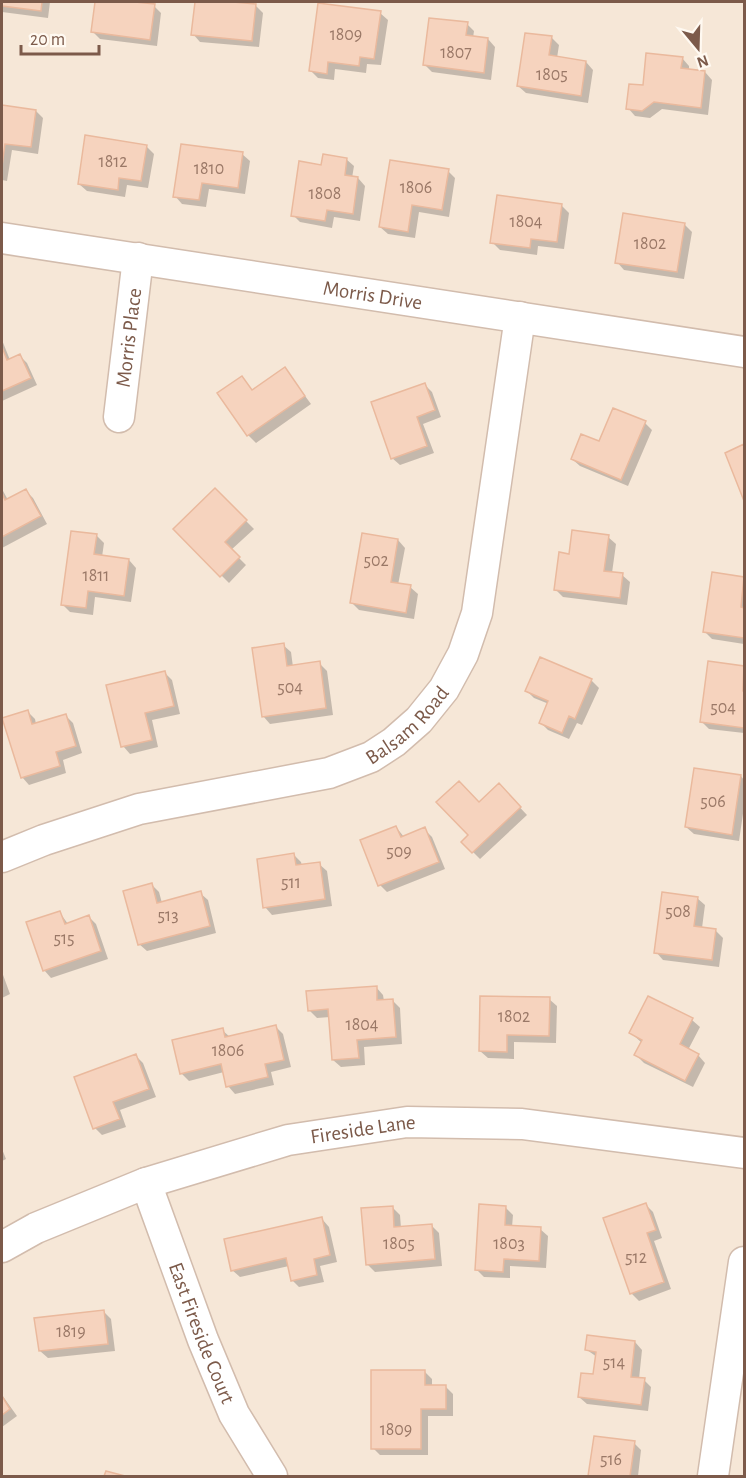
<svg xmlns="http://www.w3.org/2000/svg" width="746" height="1478" font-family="'Alegreya Sans',sans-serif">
  <rect width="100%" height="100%" fill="#fef5e9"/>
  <!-- residential -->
  <path fill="#f6e7d7" d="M2,2h742v1474h-742z"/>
  <!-- shadow -->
  <path fill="#0003" d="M2,2h48l-2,16 -46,-6z
    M96,2h38l20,4 7,7 -4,33 -57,-7 -8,-8z
    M196,2h44v2l15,1 8,8 -4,34 -59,-5 -7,-8z
    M380,13l8,7 -7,45 -14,-1 -1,9 -31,-4 -1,11 -16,-2 -7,-7z
    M467,24l7,7 -1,7 15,1 7,8 -4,33 -59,-8 -7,-7z
    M552,38l7,7 -2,13 29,4 7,8 -5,33 -62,-10 -8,-7z
    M682,58l7,8v4l16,2 7,8 -4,35 -46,-6 -12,9 -15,-2 -7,-8 16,-21z
    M2,107l34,4 7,7 -5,36 -26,-4 -5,31 -5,-1z
    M146,146l8,8 -6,34 -21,-3 -2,12 -38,-6 -8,-7z
    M242,154l8,7 -5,33 -36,-5 -3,18 -24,-3 -7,-8z
    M346,159l8,7 -2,12h6l7,8 -5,35 -26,-4 -2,11 -32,-6 -7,-7 29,-48z
    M448,171l7,7 -6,39 -30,-5 -4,26 -27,-4 -8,-7z
    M561,205l8,8 -5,36 -26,-3 -1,9 -37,-5 -8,-8z
    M684,224l8,8 -8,47 -60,-9 -7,-8z
    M2,340l8,20 10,-4 7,7 10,22 -35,16z
    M285,369l26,35 -55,39 -8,-8 -29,-42 23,-15 11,13z
    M425,385l7,7 9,25 -18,7 11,29 -34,12 -8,-7z
    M645,423l7,7 -24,56 -48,-20 -8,-7 28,-16z
    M744,446v51l-17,-44z
    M2,489l6,11 18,-9 7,7 14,26 -45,24z
    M215,490l39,39 -23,21 15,15 -17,18 -54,-54z
    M96,535l8,8 -2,14 27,3 7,8 -5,34 -36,-5 -2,18 -23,-3 -8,-8z
    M608,537l8,7 -4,29 10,2 8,7 -3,23 -64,-8 -7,-7 15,-35z
    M398,540l7,8 -7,37 12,2 8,7 -4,25 -55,-9 -8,-8z
    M713,574l31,5v65l-32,-5 -8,-8z
    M283,645l8,7 2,15 26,-4 8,8 6,44 -63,9 -7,-8z
    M710,663l34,5v65l-35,-4 -7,-7z
    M165,673l7,7 8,34 -28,6 6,27 -28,7 -7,-8z
    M591,680l8,8 -17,37 -5,-2 -8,16 -21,-9 -7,-7 8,-19 -15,-6 -7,-7z
    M27,711l8,8 1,5 30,-8 7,7 9,30 -19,7 3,13 -37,12 -7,-8z
    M741,776l3,4v27l-5,34 -45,-7 -8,-7z
    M499,785l28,30 -47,44 -17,-17 7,-7 9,-31z
    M396,827l8,10 20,-8 8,8 13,32 -58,23 -7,-7z
    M294,855l7,7 1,4 17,-2 8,7 5,35 -60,9 -7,-8z
    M151,884l8,8 3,11 38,-10 8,7 8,33 -69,18 -8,-7z
    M697,898l8,7 -3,23 13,2 8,8 -4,29 -56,-7 -7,-8z
    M60,913l8,11 21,-7 7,7 12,35 -57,19 -7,-8z
    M2,972l8,22 -8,4z
    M376,987l7,8 1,6 8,-1 8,8 2,36 -38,3 1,18 -24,2 -8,-7 -3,-43 -13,1 -8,-8z
    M549,999l8,7 -1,37 -42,-1v17l-26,-1 -8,-7z
    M692,1020l8,7 -12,23 10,5 7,8 -12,24 -49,-24 -8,-8 6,-12 -11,-10z
    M275,1026l8,8 8,33 -20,5 3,13 -39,9 -7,-8 -4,-14 -35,9 -8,-8 41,-43 8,7z
    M136,1056l7,7 13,34 -36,13 6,17 -24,8 -7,-7z
    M2,1149l4,10 -4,2z
    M645,1204l8,8 9,26 -8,3 17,48 -32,12 -8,-8z
    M392,1207l8,8 1,13 30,-3 8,8 3,33 -67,6 -8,-8z
    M505,1207l8,8 -1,12 28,2 8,7 -2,32 -36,-2v12l-26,-1 -7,-7z
    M322,1219l7,8 8,35 -17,4 4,16 -25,5 -7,-7 -3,-14 -49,11 -8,-7z
    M103,1311l8,8 4,32 -67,7 -8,-7z
    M635,1342l7,8 -3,29 5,1 7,7 -3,24 -61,-7 -8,-7 15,-21 3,-19 -10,-7z
    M425,1372l7,7v8h14l7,7v22h-25v39h-48l-7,-7z
    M2,1395l15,21 -15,11z
    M595,1438l39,5 7,7 -3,26h-49z"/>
  <!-- building -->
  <path fill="#f6d3be" stroke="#eab99d" stroke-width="1.5" d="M2,2h40l-1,9 -39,-5z
    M95,2h40l20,2 -5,36 -59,-8z
    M195,2h38l23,2 -4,37 -61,-6z
    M318,3l63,8 -7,48 -14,-2 -1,9 -31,-4 -1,12 -18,-3z
    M429,18l39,4 -2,13 22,3 -4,35 -61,-8z
    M525,33l27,3 -3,19 37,6 -5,35 -64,-10z
    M646,53l37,4 -2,11 24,3 -4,37 -47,-6 -12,9 -16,-2 3,-25 14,1z
    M2,105l34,5 -5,37 -26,-3 -3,22z
    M85,135l62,10 -6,36 -22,-3 -1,12 -40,-6z
    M181,144l62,8 -5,36 -36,-5 -3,17 -26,-3z
    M323,154l24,4 -2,17 13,2 -5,37 -26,-4 -2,11 -34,-5 8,-55 22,4z
    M390,160l59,9 -7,41 -30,-5 -4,27 -29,-5z
    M497,195l65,9 -5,38 -26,-3 -1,9 -40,-5z
    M623,213l62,10 -8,49 -62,-9z
    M2,347l5,13 13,-6 11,24 -29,13z
    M285,367l20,29 -58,40 -30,-43 25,-17 10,14z
    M425,383l10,27 -18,7 10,29 -36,13 -20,-57z
    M613,408l33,13 -25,59 -50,-21 10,-25 18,7z
    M744,444v57l-19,-48z
    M215,488l32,32 -22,22 15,15 -20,20 -47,-48z
    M26,489l15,27 -39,21v-44l3,7z
    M572,530l37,5 -5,36 19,2 -3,25 -66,-8 5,-38 10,2z
    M71,531l26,3 -3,20 35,5 -5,37 -36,-5 -2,17 -25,-3z
    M362,533l36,6 -7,43 20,3 -5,28 -56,-10z
    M712,572l32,5 -3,30 3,1v30l-41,-6z
    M284,643l3,23 33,-5 6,47 -64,9 -10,-69z
    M540,657l52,22 -17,40 -6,-3 -7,17 -23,-10 9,-22 -23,-10z
    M708,661l36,5 -1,25 1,1v36l-44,-6z
    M165,671l9,35 -29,7 7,27 -31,7 -15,-62z
    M28,710l4,14 34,-10 10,32 -20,6 4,14 -39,12 -19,-60z
    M694,768l47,7 -9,60 -47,-8z
    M459,781l20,21 20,-19 22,24 -49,46 -11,-11 7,-7 -32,-33z
    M396,826l5,11 24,-10 14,35 -61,24 -18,-46z
    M294,853l2,12 24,-3 5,37 -62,9 -6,-49z
    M152,883l5,20 44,-12 9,35 -72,19 -15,-54z
    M662,892l36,5 -4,29 22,3 -4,31 -58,-7z
    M60,911l5,13 24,-9 12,36 -58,20 -17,-49z
    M377,986v14l16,-1 3,38 -39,3 2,18 -27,2 -4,-51 -20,2 -2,-20z
    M480,996l70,1 -1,39 -42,-1v17l-28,-1z
    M648,996l45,22 -13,26 19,10 -14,27 -51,-26 8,-15 -13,-7z
    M276,1025l8,35 -19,4 3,13 -42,10 -5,-23 -41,10 -8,-34 51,-12 2,9z
    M136,1054l13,35 -36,13 7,17 -27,10 -19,-52z
    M646,1203l10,27 -9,3 17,49 -34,12 -27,-76z
    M479,1204l27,2 -1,19 36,2 -2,34 -35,-2 -1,13 -28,-2z
    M393,1206l1,21 38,-3 3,35 -69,6 -5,-57z
    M322,1217l8,38 -16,4 3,16 -26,6 -5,-23 -55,13 -7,-32z
    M104,1310l4,34 -69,7 -5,-33z
    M587,1335l48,6 -4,36 14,1 -4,27 -63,-8 3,-24 12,1 3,-22 -11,-2z
    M371,1370h54v15h21v24h-25v40h-50z
    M2,1396l8,13 -8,6z
    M594,1436l41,5 -5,35h-42z
    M106,1471l19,5h-21z"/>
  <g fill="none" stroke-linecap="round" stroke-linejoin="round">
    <defs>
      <g id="street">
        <path id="s1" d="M2,238l742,114"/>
        <path id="s2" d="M119,417l19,-159"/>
        <path id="s3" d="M2,857l42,-17 95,-31 190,-36 42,-16 23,-15 25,-22 25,-31 19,-35 14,-41 43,-296"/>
        <path id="s4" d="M146,1183l57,157 31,74 38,62"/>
        <path id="s5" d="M2,1247l34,-19 110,-45 142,-43 119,-18 115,2 222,29"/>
        <path d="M713,1476l31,-214"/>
      </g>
    </defs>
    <!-- street casing -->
    <use href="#street" stroke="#d2bcad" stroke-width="33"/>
    <!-- street -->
    <use href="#street" stroke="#fff" stroke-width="30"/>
  </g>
  <g text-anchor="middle" stroke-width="4.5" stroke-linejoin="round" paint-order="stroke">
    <!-- number labels -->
    <g font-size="18" fill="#9a7867">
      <text x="346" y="40">1809</text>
      <text x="456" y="58">1807</text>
      <text x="552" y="80">1805</text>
      <text x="113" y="167">1812</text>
      <text x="209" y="174">1810</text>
      <text x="416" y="193">1806</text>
      <text x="325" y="199">1808</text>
      <text x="526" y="227">1804</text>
      <text x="650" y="249">1802</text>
      <text x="376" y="566">502</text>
      <text x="96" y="581">1811</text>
      <text x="290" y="693">504</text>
      <text x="723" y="713">504</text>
      <text x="713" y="807">506</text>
      <text x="399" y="857">509</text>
      <text x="291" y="888">511</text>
      <text x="678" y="917">508</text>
      <text x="168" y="921">513</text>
      <text x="64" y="944">515</text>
      <text x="514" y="1022">1802</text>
      <text x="362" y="1030">1804</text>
      <text x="228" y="1056">1806</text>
      <text x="399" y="1249">1805</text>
      <text x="509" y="1249">1803</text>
      <text x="636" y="1263">512</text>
      <text x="71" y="1337">1819</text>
      <text x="614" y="1368">514</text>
      <text x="396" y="1435">1809</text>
      <text x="611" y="1465">516</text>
    </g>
    <!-- street labels -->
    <g font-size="21" fill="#7c5a4a" stroke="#fff9f1">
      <text dy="7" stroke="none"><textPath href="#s1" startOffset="375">Morris Drive</textPath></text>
      <text dy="7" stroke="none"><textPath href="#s2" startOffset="80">Morris Place</textPath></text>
      <text dy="7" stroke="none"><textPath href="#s3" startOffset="432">Balsam Road</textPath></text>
      <text dy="7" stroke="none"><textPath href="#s5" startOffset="382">Fireside Lane</textPath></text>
      <text dy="7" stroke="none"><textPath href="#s4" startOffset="160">East Fireside Court</textPath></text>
    </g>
  </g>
  <!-- border -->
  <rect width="746" height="1478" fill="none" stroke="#7c5a4a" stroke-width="6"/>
  <!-- north arrow -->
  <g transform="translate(698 48) rotate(161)" stroke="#fff9f1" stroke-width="4.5" paint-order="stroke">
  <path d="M0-4.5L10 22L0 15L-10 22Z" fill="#7c5a4a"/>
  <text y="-9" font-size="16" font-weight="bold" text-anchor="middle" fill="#7c5a4a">N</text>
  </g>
  <!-- scale -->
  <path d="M21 45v9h78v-9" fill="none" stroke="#7c5a4a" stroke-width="3"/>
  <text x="30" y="45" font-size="18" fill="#7c5a4a" stroke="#fff9f1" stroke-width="4.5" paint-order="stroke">20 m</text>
</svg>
